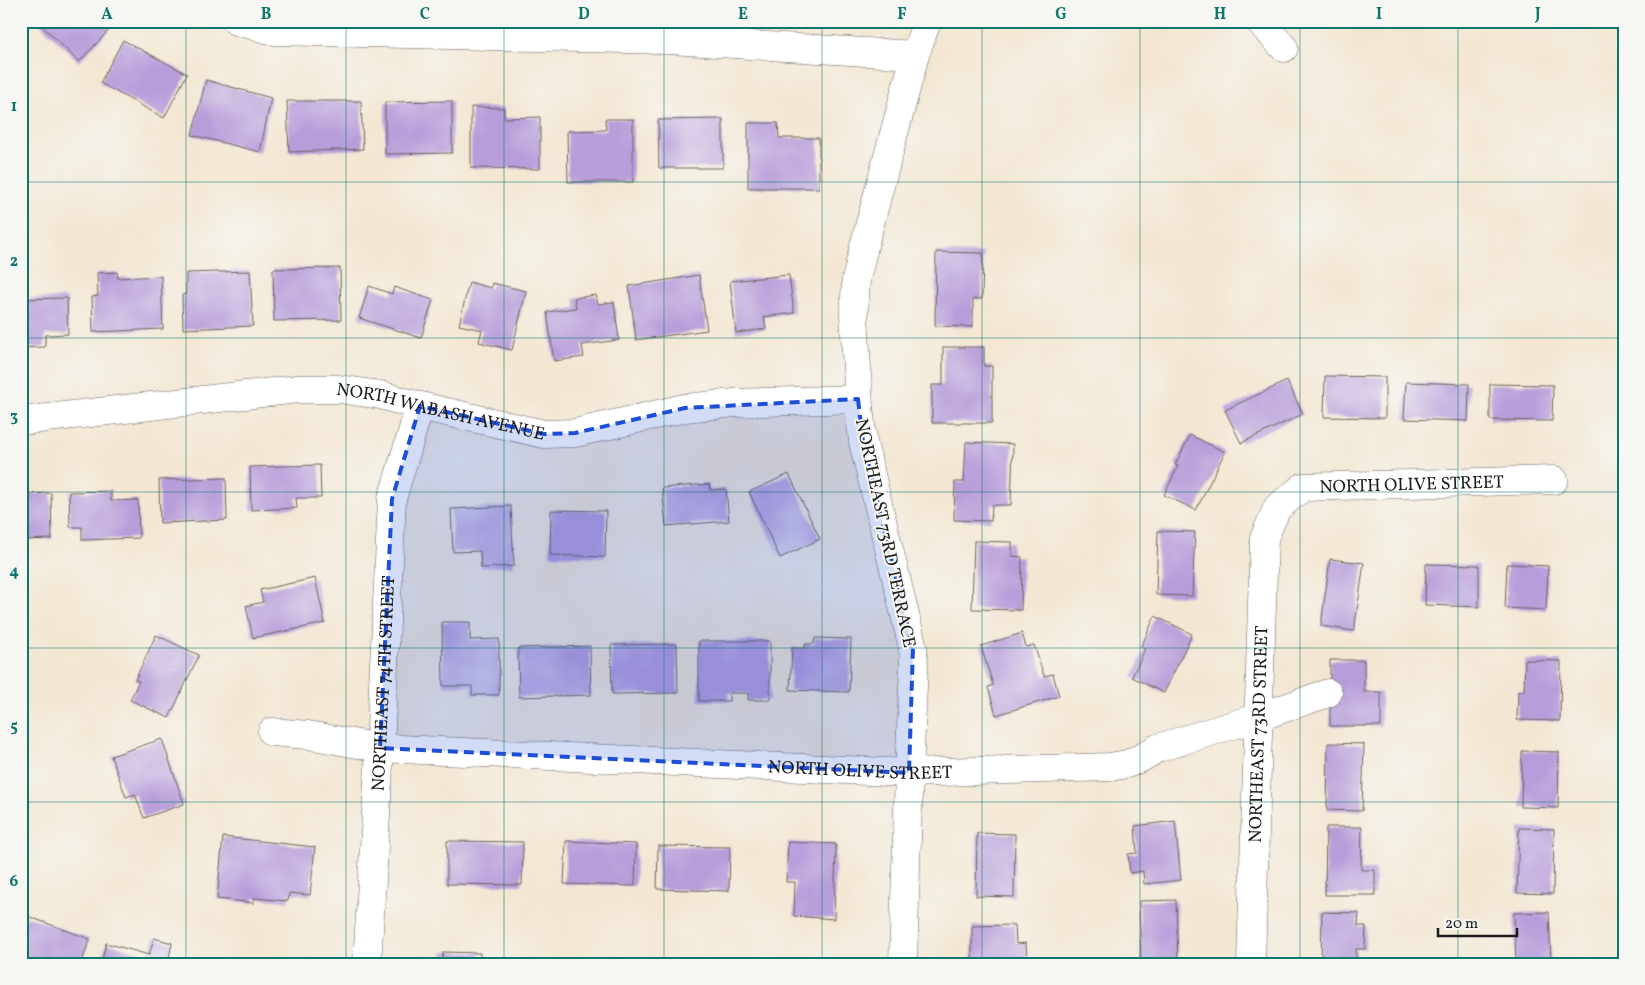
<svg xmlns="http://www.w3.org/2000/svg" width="1645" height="985" font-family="Vollkorn,serif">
  <rect width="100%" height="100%" fill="#f6f6f2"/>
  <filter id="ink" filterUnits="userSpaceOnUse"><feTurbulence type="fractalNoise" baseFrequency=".02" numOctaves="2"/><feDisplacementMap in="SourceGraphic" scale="10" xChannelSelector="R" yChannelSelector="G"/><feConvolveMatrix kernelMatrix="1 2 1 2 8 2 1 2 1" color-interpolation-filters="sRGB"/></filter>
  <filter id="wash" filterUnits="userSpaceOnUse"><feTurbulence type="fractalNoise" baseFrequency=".0096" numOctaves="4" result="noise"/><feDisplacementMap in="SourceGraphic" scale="20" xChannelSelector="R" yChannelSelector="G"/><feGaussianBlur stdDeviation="1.12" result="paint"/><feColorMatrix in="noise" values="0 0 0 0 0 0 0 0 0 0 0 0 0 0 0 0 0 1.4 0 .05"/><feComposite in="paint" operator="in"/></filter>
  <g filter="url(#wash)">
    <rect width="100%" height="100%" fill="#f3e7d3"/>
    <g id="blocks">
      <!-- building -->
      <path fill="#b79eda" d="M37,21h66l7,8 -31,33z
        M123,40l64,34 -23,44 -64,-35z
        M206,80l65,18 -11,54 -68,-17z
        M287,101h74l2,48 -74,3z
        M452,101v52l-67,1v-52z
        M471,107l33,1v10l36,-1v52l-69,-1z
        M605,119h28v63h-65l-1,-51 39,-1z
        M723,119v49h-64l-1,-48z
        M748,123h30l1,15h40v50h-71z
        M936,252l47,1 -1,46h-9v28l-38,-1z
        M340,268l1,52 -67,1 -1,-52z
        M250,271l3,55 -70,3 -1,-34 4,-1v-21z
        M117,272l1,6 43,-2 2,53 -70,3 -1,-35 6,-1 -1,-23z
        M699,275l8,55 -71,10 -7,-54z
        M789,275l5,38 -30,4 2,12 -30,4 -6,-52z
        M469,282l22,6 1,-5 34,8 -14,59 -33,-8 3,-12 -23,-5z
        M369,286l23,8 2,-7 39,13 -12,38 -62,-20z
        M596,295l2,9 16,-2 5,38 -37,5 2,12 -30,4 -7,-49 29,-4 -2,-10z
        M67,298l1,36 -23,1v12l-24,1v-49z
        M943,347h41v19h8v57h-60v-38h11z
        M1325,376l60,1v41l-61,-1z
        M1287,381l16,33 -62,29 -16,-33z
        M1406,382l63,2 -1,37 -64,-2z
        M1490,384l63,1 -1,36 -62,-1z
        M1190,435l35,17 -29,58 -32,-15 14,-29 -3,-1z
        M966,442l47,2 -2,61h-19l-1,16 -37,-1 1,-38h9z
        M320,465l1,33h-25l1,10 -46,2 -1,-43z
        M789,474l31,65 -40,19 -31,-66z
        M226,478l1,42 -67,3 -1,-43z
        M709,484l1,6 16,-1 3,32 -63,5 -4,-38z
        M111,491v10l27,-1 1,38 -57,2v-13h-12l-1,-35z
        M51,493l1,46 -31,1v-46z
        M511,506l3,60 -33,2 -1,-17 -27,1 -2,-43z
        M551,510l55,1 -1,46 -55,-2z
        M1158,531l37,1 -3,64 -36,-1z
        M974,541l38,1v14l10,1 -1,53 -49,-1z
        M1330,559l34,4 -10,68 -33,-5z
        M1426,564l53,1v42l-54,-2z
        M1507,564l41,2 -2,44 -41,-2z
        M315,578l10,45 -72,15 -7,-32 17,-4 -3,-12z
        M1155,616l37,18 -28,59 -32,-16 13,-28 -4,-2z
        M442,622h28v18l29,-1v56h-27v-9h-29z
        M1022,633l4,14 8,-2 10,31 9,-2 6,22 -63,19 -8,-28 5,-2 -12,-39z
        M156,635l43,20 -30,63 -39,-18 9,-19 -4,-1z
        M815,638l36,1 -2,53 -59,-2 2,-42h13v-4h9z
        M699,641h71v59h-22v-7h-19v8h-30z
        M677,644l1,49 -66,1 -1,-49z
        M590,646l1,49 -72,2 -1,-49z
        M1330,660h34v32h17v34h-51z
        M1525,660l36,1 -1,60 -43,-1 1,-29h6z
        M162,739l22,65 -40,14 -9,-24 -9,3 -15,-41z
        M1328,743l36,1 -2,67 -35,-1z
        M1522,751l37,1 -1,56 -37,-1z
        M1175,821l6,59 -37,4 -1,-13 -13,2 -2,-19 9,-1 -2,-27z
        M1326,827h36l-1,43h14v25h-50z
        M1519,828l35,1 -1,65 -36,-1z
        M977,833l38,1 -1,63 -38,-1z
        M223,837l92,10 -5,48 -21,-2 -1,8 -34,-3v5l-37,-4z
        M447,841l76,1 -1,43 -75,-1z
        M566,841l70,3 -1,42 -71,-2z
        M788,842l48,2 -2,75 -40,-3 1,-34h-9z
        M658,846l72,1 -1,44 -72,-2z
        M1176,900l2,64h-37l-2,-63z
        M1322,912l37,1 -1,13h8l-1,23h-9v15h-35z
        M1549,912l2,52h-35l-2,-51z
        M27,916l63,23 -9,25h-46l-14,-5v-26z
        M1015,925l1,19 10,-1 1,21h-55v-38z
        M154,938l18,5 -3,15 15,4 -1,2h-82l5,-21 43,12z
        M443,952l37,1v11h-38z"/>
    </g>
  </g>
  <g filter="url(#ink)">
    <use href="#blocks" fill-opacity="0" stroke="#67635c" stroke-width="1"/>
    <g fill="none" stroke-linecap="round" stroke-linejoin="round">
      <defs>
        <g id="minor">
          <path d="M236,21l38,10 395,9 246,15"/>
          <path d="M1259,21l25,27"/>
          <path id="s1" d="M21,421l277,-32h41l41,6 40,11 124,28 31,-1 110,-25 50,-5 123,-4"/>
          <path id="s2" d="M272,732l36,3 72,13 529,25 201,-6 17,-3 16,-7 15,-9 101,-31 69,-24"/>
          <path id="s3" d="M367,964l13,-216 12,-249 28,-93"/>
          <path d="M903,964l6,-191 5,-108 -1,-17 -50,-206 -4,-36 -5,-92 2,-34 8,-34 51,-191 12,-34"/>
          <path id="s4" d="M1251,964l13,-426 13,-30 26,-21 251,-7"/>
        </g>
      </defs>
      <!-- minor casing -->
      <use href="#minor" stroke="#67635c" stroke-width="29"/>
      <!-- minor -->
      <use href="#minor" stroke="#fff" stroke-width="28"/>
    </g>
  </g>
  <!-- marked area -->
  <path fill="#1d4ed8" fill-opacity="0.2" stroke="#1d4ed8" stroke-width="4" stroke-dasharray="10 6" stroke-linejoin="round" d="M858,399l5,43 50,206 -4,125 -529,-25 12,-249 28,-93 124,28 31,-1 110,-25z"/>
  <!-- grid -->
  <path fill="none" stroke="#0f766e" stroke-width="1" stroke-opacity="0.55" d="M186,21v943M346,21v943M504,21v943M664,21v943M822,21v943M982,21v943M1140,21v943M1300,21v943M1458,21v943M21,182h1603M21,338h1603M21,492h1603M21,648h1603M21,802h1603"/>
  <g text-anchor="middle" stroke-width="4" stroke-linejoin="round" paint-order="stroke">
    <!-- street labels -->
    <g font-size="18" fill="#1c1c1c" stroke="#f6f6f2">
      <text dy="6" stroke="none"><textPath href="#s1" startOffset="424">NORTH WABASH AVENUE</textPath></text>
      <text dy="6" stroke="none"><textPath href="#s4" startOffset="601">NORTH OLIVE STREET</textPath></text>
      <text transform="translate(886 533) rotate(78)" y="6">NORTHEAST 73RD TERRACE</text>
      <text dy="6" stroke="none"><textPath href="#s3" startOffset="281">NORTHEAST 74TH STREET</textPath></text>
      <text dy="6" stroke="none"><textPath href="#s4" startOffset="230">NORTHEAST 73RD STREET</textPath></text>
      <text dy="6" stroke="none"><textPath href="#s2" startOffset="590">NORTH OLIVE STREET</textPath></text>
    </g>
  </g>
  <!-- margin -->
  <rect width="1645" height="985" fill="none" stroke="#f6f6f2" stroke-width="55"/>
  <!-- scale -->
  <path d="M1438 928v8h79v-8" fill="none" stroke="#1c1c1c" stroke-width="2.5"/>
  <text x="1445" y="928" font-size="15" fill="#1c1c1c" stroke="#f6f6f2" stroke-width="4" paint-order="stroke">20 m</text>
  <rect x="28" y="28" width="1590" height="930" fill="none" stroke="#0f766e" stroke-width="2"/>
  <g font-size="16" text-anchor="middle" font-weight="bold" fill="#0f766e">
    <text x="107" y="19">A</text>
    <text x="266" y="19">B</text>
    <text x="425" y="19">C</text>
    <text x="584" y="19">D</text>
    <text x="743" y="19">E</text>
    <text x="902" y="19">F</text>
    <text x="1061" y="19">G</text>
    <text x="1220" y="19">H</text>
    <text x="1379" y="19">I</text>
    <text x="1538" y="19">J</text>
    <text x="14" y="111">1</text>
    <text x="14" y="266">2</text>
    <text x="14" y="421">3</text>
    <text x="14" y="576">4</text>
    <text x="14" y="731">5</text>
    <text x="14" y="886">6</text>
  </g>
</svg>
